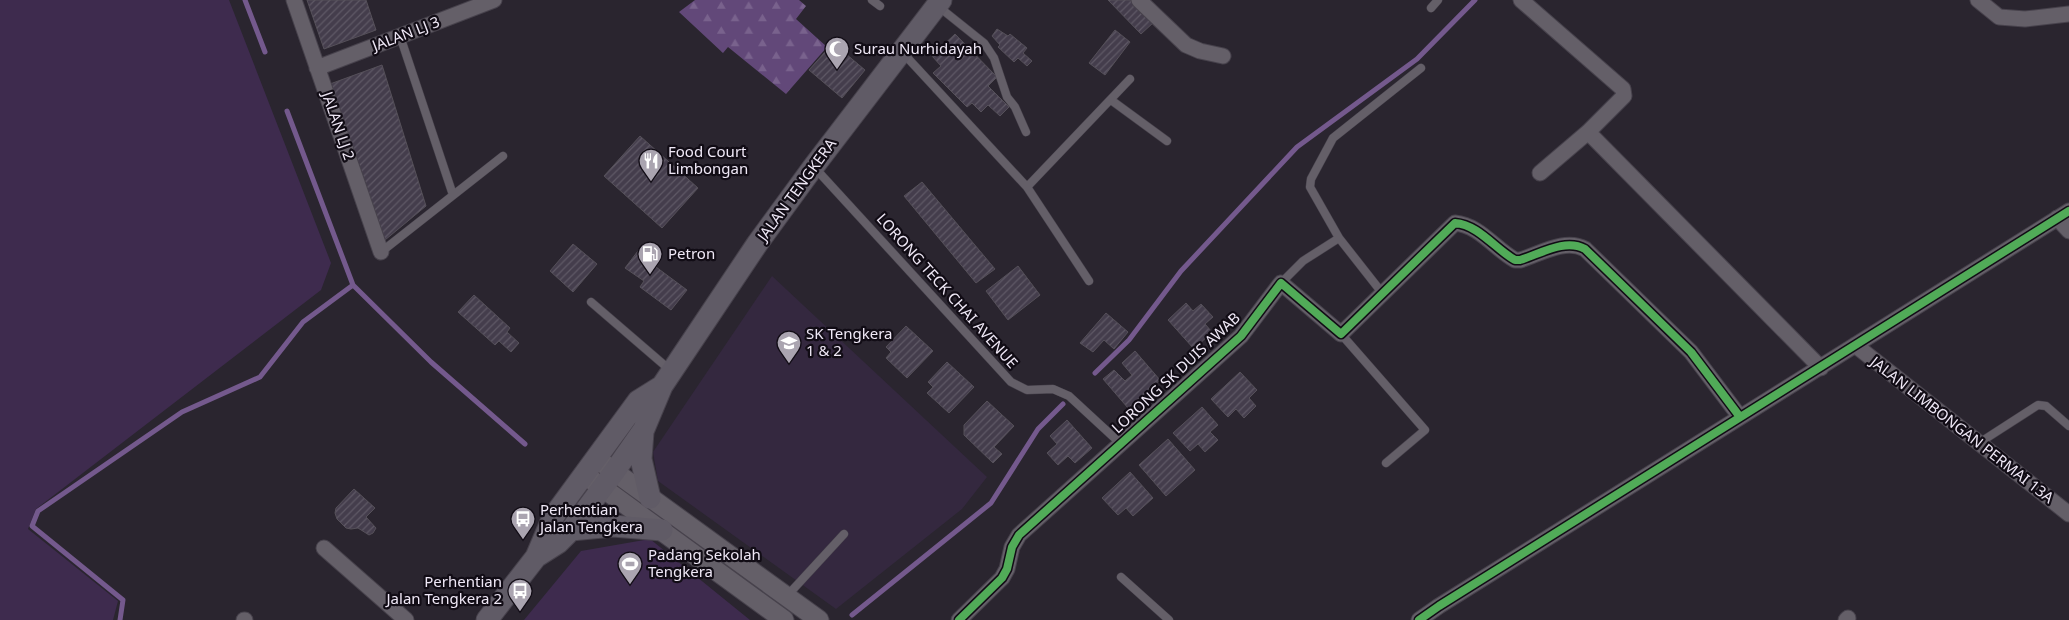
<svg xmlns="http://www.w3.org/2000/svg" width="2069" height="620" font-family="'Noto Sans',sans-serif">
  <defs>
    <pattern id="forest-firs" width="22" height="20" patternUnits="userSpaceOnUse" patternTransform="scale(1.25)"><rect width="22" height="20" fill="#624879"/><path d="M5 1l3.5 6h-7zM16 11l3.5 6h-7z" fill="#79628d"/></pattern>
    <pattern id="building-hatch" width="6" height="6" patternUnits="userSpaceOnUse" patternTransform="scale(1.25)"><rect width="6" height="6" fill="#443d4c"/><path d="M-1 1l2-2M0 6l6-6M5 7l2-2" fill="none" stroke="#5f5966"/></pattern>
  </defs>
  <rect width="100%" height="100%" fill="#2a252f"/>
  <!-- built -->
  <path fill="#34283f" d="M772,276l215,201 -25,32 -126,100 -178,-128 -5,-29z"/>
  <!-- green -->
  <path fill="#3e2b4e" d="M0,0h229l102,263 -10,27 -285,219 -8,20 90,72 -5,19h-113z
    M650,539l100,81h-226l57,-69z"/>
  <!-- forest -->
  <path fill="url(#forest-firs)" d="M695,0h104l7,6 -10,13 31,28 -41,47 -58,-47 -5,6 -44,-41z"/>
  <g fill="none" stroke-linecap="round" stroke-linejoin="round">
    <!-- stream -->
    <path stroke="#74598d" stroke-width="5" d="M245,0l20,52
      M287,111l66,174 78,77 94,82
      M1095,373l34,-33 52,-69 116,-124 120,-88 58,-59
      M852,615l139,-112 47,-74 25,-25
      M120,620l3,-20 -91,-74 6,-15 144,-99 78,-35 43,-55 50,-37"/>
  </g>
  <!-- building -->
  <path fill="url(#building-hatch)" stroke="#555059" d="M307,0h59l10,30 -52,19z
    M1108,0h24l22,22 -13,12z
    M997,29l11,7 2,-2 17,14 -4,5 9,8 -5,5 -9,-8 -4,4 -16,-15 2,-2 -8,-9z
    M1115,30l15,12 -25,33 -16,-12z
    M955,34l42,43 -9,9 21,21 -9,9 -12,-11 -7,7 -9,-9 -5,4 -34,-34 8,-7 -9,-10z
    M833,43l32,27 -23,28 -33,-28z
    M382,65l44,141 -41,34 -55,-156z
    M640,136l58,52 -36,40 -58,-52z
    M922,182l73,87 -19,14 -72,-87z
    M573,244l24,20 -24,28 -23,-21z
    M641,247l19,14 -4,6 31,23 -16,20 -31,-23 4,-6 -19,-13z
    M1018,266l22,29 -32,25 -22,-29z
    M474,295l36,33 -3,4 12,11 -8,9 -12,-11 -4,4 -37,-33z
    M1186,303l7,8 8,-7 12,13 -8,7 7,8 -18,17 -26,-29z
    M1106,313l22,19 -14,17 -10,-9 -11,12 -13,-9z
    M906,326l27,25 -26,27 -21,-20 5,-6 -5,-5z
    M1135,351l25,29 -32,28 -25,-29 11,-9 11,11 7,-6 -10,-12z
    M947,362l27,25 -25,26 -22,-20 6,-6 -5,-5z
    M1240,372l17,18 -8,8 7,8 -12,12 -8,-9 -8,8 -17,-18z
    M987,401l27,25 -20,21 8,7 -9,9 -29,-28v-10z
    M1202,407l16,18 -8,7 8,8 -13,12 -7,-8 -8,7 -17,-18z
    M1067,420l25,28 -17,15 -7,-7 -10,9 -11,-12 10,-9 -7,-8z
    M1168,439l27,31 -29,26 -27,-31z
    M1130,472l23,26 -20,18 -7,-8 -8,7 -16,-17z
    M354,489l21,19 -9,9 10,11 -3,5 -4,2 -11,-7 -7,1 -5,-1 -9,-9 -2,-6 1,-5z"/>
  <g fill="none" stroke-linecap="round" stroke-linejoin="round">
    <defs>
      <path id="service" d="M872,0l8,6
        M939,7l45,36 10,15 13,39 8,10 11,25
        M1431,8l7,-8
        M400,36l53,159
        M903,53l124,134 62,94
        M1111,100l56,41
        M815,168l196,214 16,8 26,-1 16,7 52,48
        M1027,187l103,-108
        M1339,238l44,56
        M381,252l122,-96
        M1281,283l22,-22 36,-23 -29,-51 1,-8 22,-41 88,-70
        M591,302l79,68
        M1341,334l84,96 -39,33
        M1979,443l59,-38 8,1 23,20
        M1121,577l48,43
        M786,597l58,-63"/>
      <path id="minor" d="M294,0l87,252
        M1139,0l47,45 14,6 23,5
        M1521,0l102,89 1,7 -36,36 -48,41
        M1978,0l21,17 26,2 44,-5
        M317,68l177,-68
        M1588,132l233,236
        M2057,218l12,13
        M1855,345l214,169
        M324,548l82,72
        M244,620h1
        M959,620l43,-42 5,-9 5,-22 7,-12 222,-199 40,-53 60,51 114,-111c24,2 40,26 60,37h5c20,-6 45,-22 65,-11l106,103 49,65
        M1419,620l20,-14 630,-395
        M1846,620l2,-2"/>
      <path id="tertiary" d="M597,459l222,161
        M585,475l199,145"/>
      <path id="secondary" d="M643,432l-2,27 9,39
        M571,530l42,-4 49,4
        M536,557l22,-14 13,-13 43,-58 30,-43 18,-43 95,-142 57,-78 127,-166
        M487,620l49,-63 17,-40 85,-116 24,-15"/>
    </defs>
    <!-- service casing -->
    <use href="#service" stroke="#47424c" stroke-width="9"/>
    <!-- minor casing -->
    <use href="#minor" stroke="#47424c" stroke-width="17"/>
    <!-- tertiary casing -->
    <use href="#tertiary" stroke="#47424c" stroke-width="21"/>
    <!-- secondary casing -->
    <use href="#secondary" stroke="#47424c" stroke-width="23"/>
    <!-- service -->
    <use href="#service" stroke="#645f68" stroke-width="8"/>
    <!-- minor -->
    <use href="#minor" stroke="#645f68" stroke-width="15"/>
    <!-- tertiary -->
    <use href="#tertiary" stroke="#645f68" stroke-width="19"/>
    <!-- secondary -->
    <use href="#secondary" stroke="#605b66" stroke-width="21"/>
    <defs>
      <path id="cycleway" d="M959,620l43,-42 5,-9 5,-22 7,-12 222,-199 40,-53 60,51 114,-111c24,2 40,26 60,37h5c20,-6 45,-22 65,-11l106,103 49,65
        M1419,620l20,-14 630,-395"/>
    </defs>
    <!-- cycleway casing -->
    <use href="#cycleway" stroke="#110c15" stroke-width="11"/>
    <!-- cycleway -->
    <use href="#cycleway" stroke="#51ab58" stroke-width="8"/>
  </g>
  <!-- icons -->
  <defs>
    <symbol id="mosque-pin" viewBox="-11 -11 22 30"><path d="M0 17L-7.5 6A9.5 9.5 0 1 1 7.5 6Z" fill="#aaa4b0" stroke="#110c15"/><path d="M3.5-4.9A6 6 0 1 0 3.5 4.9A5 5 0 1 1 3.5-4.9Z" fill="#fff"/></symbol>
    <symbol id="restaurant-pin" viewBox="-11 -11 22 30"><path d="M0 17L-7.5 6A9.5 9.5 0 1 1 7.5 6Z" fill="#aaa4b0" stroke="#110c15"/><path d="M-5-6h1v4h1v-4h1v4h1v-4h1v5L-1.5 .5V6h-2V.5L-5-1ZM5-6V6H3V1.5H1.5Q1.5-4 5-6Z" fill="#fff"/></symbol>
    <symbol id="fuel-pin" viewBox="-11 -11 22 30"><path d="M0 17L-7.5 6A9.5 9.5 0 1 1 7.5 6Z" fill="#aaa4b0" stroke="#110c15"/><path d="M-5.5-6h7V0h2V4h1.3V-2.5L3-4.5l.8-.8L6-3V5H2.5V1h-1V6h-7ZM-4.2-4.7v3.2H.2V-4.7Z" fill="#fff"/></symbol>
    <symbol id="school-pin" viewBox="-11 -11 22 30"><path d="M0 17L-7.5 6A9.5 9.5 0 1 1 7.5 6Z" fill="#aaa4b0" stroke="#110c15"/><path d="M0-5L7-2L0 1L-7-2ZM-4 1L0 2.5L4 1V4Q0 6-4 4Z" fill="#fff"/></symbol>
    <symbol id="bus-pin" viewBox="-11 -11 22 30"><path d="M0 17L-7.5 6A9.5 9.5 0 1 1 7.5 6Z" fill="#aaa4b0" stroke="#110c15"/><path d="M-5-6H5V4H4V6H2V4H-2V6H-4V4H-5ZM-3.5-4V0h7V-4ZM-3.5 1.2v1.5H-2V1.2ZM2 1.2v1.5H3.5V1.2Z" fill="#fff"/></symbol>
    <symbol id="stadium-pin" viewBox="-11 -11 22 30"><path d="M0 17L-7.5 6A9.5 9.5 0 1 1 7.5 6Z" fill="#aaa4b0" stroke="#110c15"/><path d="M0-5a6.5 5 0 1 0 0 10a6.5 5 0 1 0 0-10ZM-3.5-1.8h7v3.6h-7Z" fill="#fff"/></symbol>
  </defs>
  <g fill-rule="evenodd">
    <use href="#mosque-pin" x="823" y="35" width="28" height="38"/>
    <use href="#restaurant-pin" x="637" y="147" width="28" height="38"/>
    <use href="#fuel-pin" x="636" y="240" width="28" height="38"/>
    <use href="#school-pin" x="775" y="329" width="28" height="38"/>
    <use href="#bus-pin" x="509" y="505" width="28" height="38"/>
    <use href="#stadium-pin" x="616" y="550" width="28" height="38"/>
    <use href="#bus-pin" x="506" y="577" width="28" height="38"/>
  </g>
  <g text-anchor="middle" stroke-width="4.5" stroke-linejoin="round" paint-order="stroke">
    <!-- street labels -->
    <g font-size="15" fill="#efe8f6" stroke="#110c15">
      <text transform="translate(406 34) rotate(-21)" y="5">JALAN LJ 3</text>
      <text transform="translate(338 126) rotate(71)" y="5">JALAN LJ 2</text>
      <text transform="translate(797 190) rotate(-54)" y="5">JALAN TENGKERA</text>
      <text transform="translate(947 291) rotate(48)" y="5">LORONG TECK CHAI AVENUE</text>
      <text transform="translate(1176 373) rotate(-43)" y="5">LORONG SK DUIS AWAB</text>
      <text transform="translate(1962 430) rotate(38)" y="5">JALAN LIMBONGAN PERMAI 13A</text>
    </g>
    <!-- poi labels -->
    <g font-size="15" fill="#efe8f6" stroke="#110c15" text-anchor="start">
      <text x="854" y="54">Surau Nurhidayah</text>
      <text x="668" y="157">Food Court<tspan x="668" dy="17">Limbongan</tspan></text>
      <text x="668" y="259">Petron</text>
      <text x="806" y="339">SK Tengkera<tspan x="806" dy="17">1 &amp; 2</tspan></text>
      <text x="540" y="515">Perhentian<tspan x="540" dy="17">Jalan Tengkera</tspan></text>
      <text x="648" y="560">Padang Sekolah<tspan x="648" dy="17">Tengkera</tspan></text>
      <text x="502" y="587" text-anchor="end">Perhentian<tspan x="502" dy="17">Jalan Tengkera 2</tspan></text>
    </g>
  </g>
</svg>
